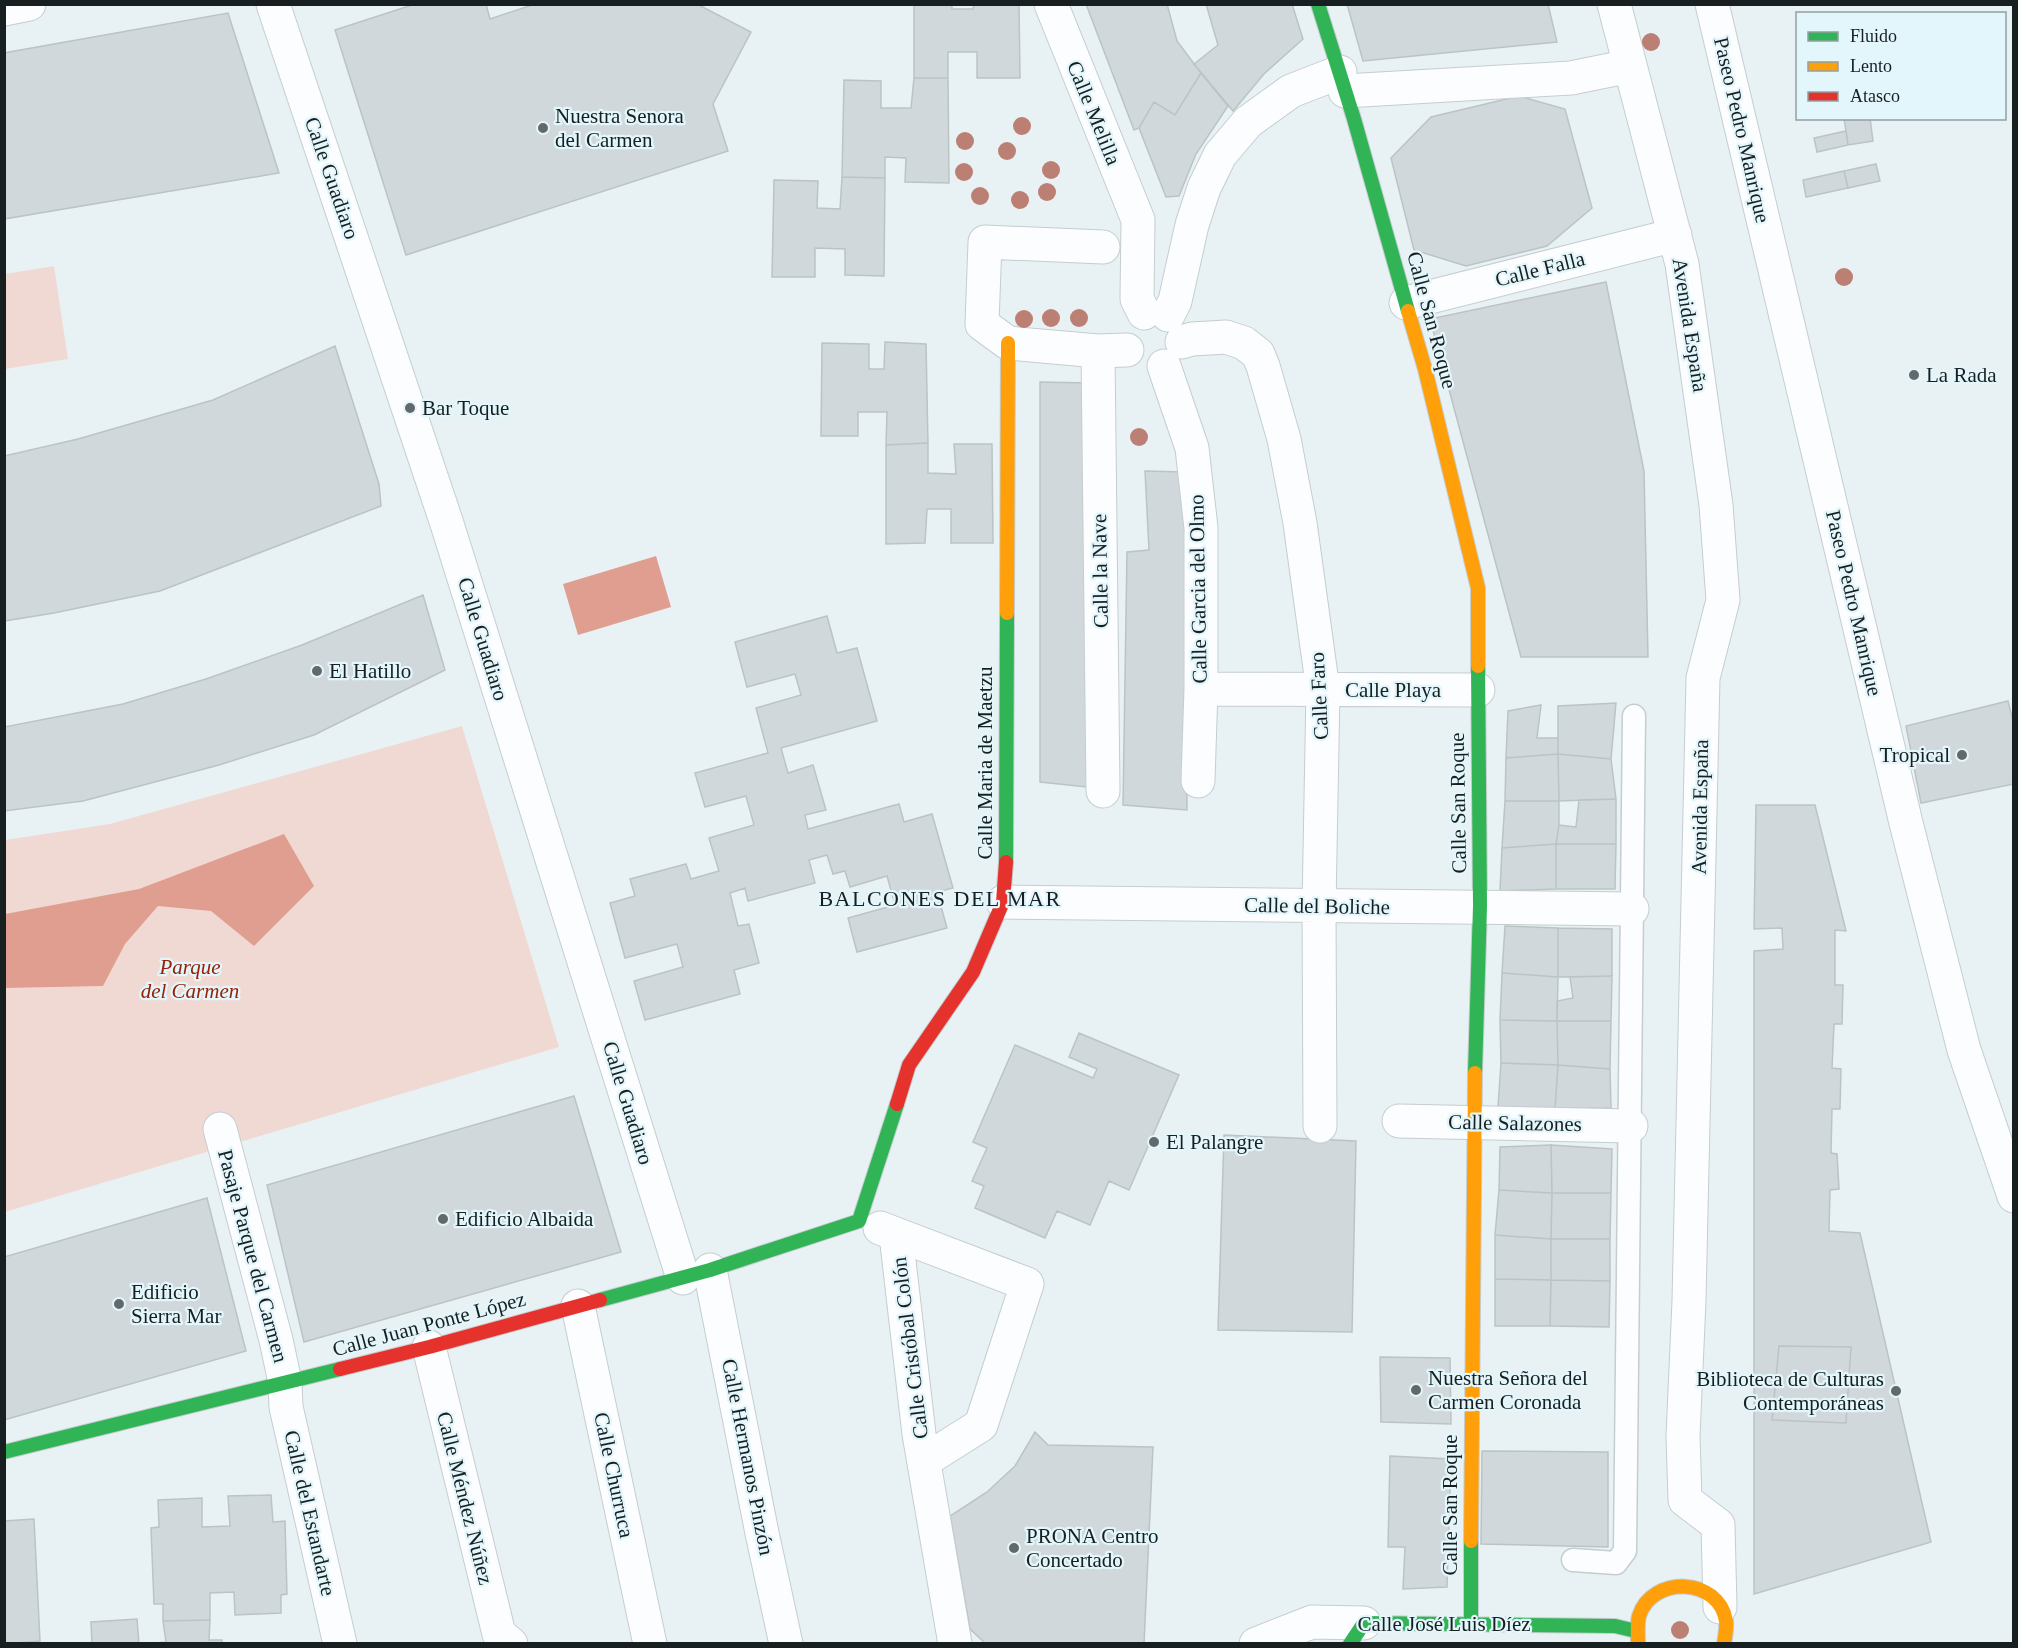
<svg xmlns="http://www.w3.org/2000/svg" width="2018" height="1648" font-family="'Times New Roman',serif">
  <rect width="100%" height="100%" fill="#e8f2f5"/>
  <!-- park -->
  <path fill="#f1d9d3" d="M54,266l14,93 -63,10v-95z
    M462,726l97,321 -554,165v-372l105,-16z"/>
  <!-- water -->
  <path fill="#e09e91" d="M656,556l15,51 -93,28 -15,-51z
    M284,834l30,52 -60,60 -43,-35 -53,-5 -33,38 -22,42 -98,2v-74l134,-25z"/>
  <!-- building -->
  <path fill="#d0d8db" stroke="#bbc3c5" stroke-width="1.5" d="M415,4h71l4,15 45,-15h162l54,28 -38,72 15,47 -322,104 -71,-225z
    M914,4h38v5h21l1,-5h45l1,74h-43v-26h-29v26h-34z
    M1086,4h81l10,37 24,32 -26,42 -21,-13 -15,26 -5,2z
    M1206,4h86l11,35 -39,35 -31,37 -39,-47 24,-19z
    M1347,4h201l9,38 -194,19z
    M228,13l51,160 -275,46v-166z
    M1201,73l27,33 -32,48 -17,42 -13,1 -27,-69 15,-26 21,13z
    M914,78h34l1,105 -44,-1 1,-24 -21,-1v21l-43,-1 2,-97 37,1v27h30z
    M1519,96l46,13 27,99 -45,38 -81,20 -52,-16 -23,-92 40,-41z
    M1844,118h26l3,23 -25,4z
    M1846,131l2,14 -31,7 -3,-14z
    M1876,164l4,17 -32,7 -4,-17z
    M1844,171l4,17 -42,9 -3,-17z
    M842,177l43,1 -1,98 -39,-1v-26l-30,-1v29h-43l2,-97 44,1 -1,27 23,1z
    M1606,282l38,189 4,186h-127l-91,-338z
    M885,342l41,2 2,99 -42,2 1,-33h-29v24h-37l1,-93 47,1v25h15z
    M335,346l44,138 2,22 -221,85 -106,22 -50,8v-165l74,-17 135,-39z
    M1040,382l49,1 -2,404 -47,-5z
    M928,443v30l28,1 -2,-30h38l1,99h-42v-34h-24l-2,34 -39,1v-99z
    M1145,471l40,1 2,338 -64,-5 4,-253 22,-2z
    M423,595l22,75 -131,65 -95,30 -136,36 -79,10v-84l119,-23 83,-25 96,-34z
    M827,616l10,37 20,-5 20,73 -96,27 7,25 25,-8 13,45 -21,5 3,14 91,-25 5,18 28,-8 21,74 -16,4 10,36 -90,24 -9,-34 47,-13 -8,-29 -37,11 -5,-16 -12,3 -6,-19 -18,5 6,23 -67,18 -3,-13 -15,5 8,33 11,-2 10,39 -25,7 6,24 -95,26 -11,-39 49,-14 -6,-23 -52,14 -15,-55 25,-7 -5,-17 56,-15 5,15 28,-8 -10,-33 45,-13 -8,-29 -41,11 -10,-34 73,-20 -12,-45 45,-13 -6,-21 -48,13 -12,-45z
    M2008,701l6,24v59l-93,19 -15,-77z
    M1616,703l-5,56 -53,-5v-48z
    M1541,705l-4,33h21v16l-52,4 2,-47z
    M1558,754l53,5 5,40 -57,2z
    M1558,754l1,47h-54l1,-43z
    M1616,799v45h-60l3,-19 17,2 3,-27z
    M1505,801h54v24l-3,19 -54,4z
    M1756,805h59l31,126 -11,-1v55h8l-1,39h-8l-2,44 9,1 -1,40h-8l-1,44 6,1 2,35 -9,1 -1,41 31,2 71,309 -177,52v-643l29,-2 -1,-21 -28,1z
    M1556,844h60l-1,45h-59z
    M1556,844v45l-56,2 2,-43z
    M1505,926l53,2v49l-56,-4z
    M1558,928l54,1v47l-54,1z
    M1502,973l56,4 -1,44 -57,-1z
    M1612,976l-1,45h-54v-20l16,-3 -3,-21z
    M1500,1020l57,1 1,44 -57,-2z
    M1557,1021h54l-1,48 -52,-4z
    M1079,1033l100,42 -50,115 -20,-9 -19,44 -33,-14 -12,27 -70,-30 9,-22 -12,-5 15,-33 -14,-6 42,-97 78,33 4,-9 -28,-12z
    M1501,1063l57,2 -3,44 -57,-2z
    M1558,1065l52,4 1,39 -56,1z
    M574,1096l47,156 -317,90 -37,-157z
    M1224,1135l132,6 -4,191 -134,-2z
    M1551,1145l61,4 -1,44h-59z
    M1551,1145l1,48 -53,-3 1,-43z
    M1499,1190l53,3 -1,46 -56,-4z
    M1552,1193h59l-1,46h-59z
    M207,1198l39,153 -242,69v-163z
    M1495,1235l56,4v41l-56,-1z
    M1551,1239h59v42l-59,-1z
    M1495,1279l56,1 -1,46h-55z
    M1551,1280l59,1 -1,46 -59,-1z
    M1779,1346l72,1 -5,76 -74,-3z
    M1380,1357l70,1 1,66 -70,-2z
    M1035,1432l13,13 105,2 -9,197h-158l-16,-15 -20,-113 37,-24 28,-26z
    M1482,1451l126,1v95l-127,-3z
    M1390,1456l61,3 -4,128 -44,2 2,-42h-17z
    M271,1495l2,27 12,-1 2,73 -6,1v18l-46,2 -1,-23 -24,1v27l-47,1v-17h-9l-3,-76 8,-1 -1,-27 44,-2v29l28,-1 -2,-30z
    M34,1519l6,122 -36,3v-123z
    M137,1619l2,25h-47l-1,-22z
    M210,1620l-1,20h13v4h-79l23,-2 -3,-21z"/>
  <g fill="none" stroke-linecap="round" stroke-linejoin="round">
    <defs>
      <path id="lane" d="M1573,1560l43,3 9,-12 9,-835"/>
      <path id="street" d="M273,4l174,520 236,754
        M1051,4l87,216 -1,79 7,14
        M1614,4l68,260 34,241 7,95 -20,78 -14,623 -6,135 2,64 33,25 2,82
        M1712,4l194,819 58,227 50,146
        M4,9l25,-5
        M1345,91l226,-13 59,-12
        M1103,247l-118,-5 -3,82 26,19 90,8 29,-1
        M1406,303l269,-68
        M1168,315l7,-14 17,-76 12,-37 16,-33 28,-33 43,-31 49,-19
        M1182,342l10,-3 34,-2 18,6 14,11 5,12 21,73 16,84 23,167 -4,217 1,219
        M1098,351l5,440
        M1164,366l28,82 9,80v161l-3,92
        M1201,689l277,1
        M1003,902l629,7
        M1399,1121l232,5
        M220,1129l56,211 9,42 1,25 54,237
        M880,1228l147,56 -46,141 -57,36
        M896,1235l23,199 36,210
        M710,1270l52,263 24,111
        M578,1306l72,338
        M429,1347l70,287 12,10
        M1256,1644l56,-22 52,1"/>
      <path id="fast" d="M1318,4l36,115 54,192
        M1006,862l1,-249
        M1475,1073l5,-167 -2,-240
        M600,1300l110,-30 149,-49 38,-117
        M4,1452l336,-83
        M1471,1623v-82
        M1350,1644l14,-21 251,3 21,5"/>
      <path id="slow" d="M1408,311l17,58 53,219v78
        M1007,613l1,-270
        M1471,1541l4,-468
        M1638,1644c0,-9 -1,-20 1,-28 13,-41 80,-39 87,5 1,7 -1,16 -2,23"/>
      <path id="jam" d="M897,1104l12,-39 64,-93 30,-70 3,-40
        M340,1369l89,-22 171,-47"/>
    </defs>
    <!-- lane casing -->
    <use href="#lane" stroke="#c5cdd0" stroke-width="25"/>
    <!-- street casing -->
    <use href="#street" stroke="#c5cdd0" stroke-width="35"/>
    <!-- fast casing -->
    <use href="#fast" stroke="#c5cdd0" stroke-width="16"/>
    <!-- slow casing -->
    <use href="#slow" stroke="#c5cdd0" stroke-width="16"/>
    <!-- jam casing -->
    <use href="#jam" stroke="#c5cdd0" stroke-width="16"/>
    <!-- lane -->
    <use href="#lane" stroke="#fcfdfe" stroke-width="22"/>
    <!-- street -->
    <use href="#street" stroke="#fcfdfe" stroke-width="33"/>
    <!-- fast -->
    <use href="#fast" stroke="#30b455" stroke-width="14"/>
    <!-- slow -->
    <use href="#slow" stroke="#ff9f0a" stroke-width="14"/>
    <!-- jam -->
    <use href="#jam" stroke="#e5322d" stroke-width="14"/>
  </g>
  <!-- trees -->
  <g fill="#bc7f73">
    <circle cx="1651" cy="42" r="9"/>
    <circle cx="1022" cy="126" r="9"/>
    <circle cx="965" cy="141" r="9"/>
    <circle cx="1007" cy="151" r="9"/>
    <circle cx="1051" cy="170" r="9"/>
    <circle cx="964" cy="172" r="9"/>
    <circle cx="1047" cy="192" r="9"/>
    <circle cx="980" cy="196" r="9"/>
    <circle cx="1020" cy="200" r="9"/>
    <circle cx="1844" cy="277" r="9"/>
    <circle cx="1051" cy="318" r="9"/>
    <circle cx="1079" cy="318" r="9"/>
    <circle cx="1024" cy="319" r="9"/>
    <circle cx="1139" cy="437" r="9"/>
    <circle cx="1680" cy="1630" r="9"/>
  </g>
  <!-- markers -->
  <g fill="#61696b" stroke="#e2f6fb" stroke-width="2">
    <circle cx="543" cy="128" r="6"/>
    <circle cx="1914" cy="375" r="6"/>
    <circle cx="410" cy="408" r="6"/>
    <circle cx="317" cy="671" r="6"/>
    <circle cx="1962" cy="755" r="6"/>
    <circle cx="1154" cy="1142" r="6"/>
    <circle cx="443" cy="1219" r="6"/>
    <circle cx="119" cy="1304" r="6"/>
    <circle cx="1416" cy="1390" r="6"/>
    <circle cx="1896" cy="1391" r="6"/>
    <circle cx="1014" cy="1548" r="6"/>
  </g>
  <g text-anchor="middle" stroke-width="4.5" stroke-linejoin="round" paint-order="stroke">
    <!-- street labels -->
    <g font-size="21" fill="#181f21" stroke="#e2f6fb">
      <text transform="translate(1094 113) rotate(68)" y="7">Calle Melilla</text>
      <text transform="translate(1742 130) rotate(77)" y="7">Paseo Pedro Manrique</text>
      <text transform="translate(332 178) rotate(71)" y="7">Calle Guadiaro</text>
      <text transform="translate(1540 269) rotate(-14)" y="7">Calle Falla</text>
      <text transform="translate(1432 320) rotate(75)" y="7">Calle San Roque</text>
      <text transform="translate(1690 325) rotate(81)" y="7">Avenida España</text>
      <text transform="translate(1100 571) rotate(-91)" y="7">Calle la Nave</text>
      <text transform="translate(1198 589) rotate(-91)" y="7">Calle Garcia del Olmo</text>
      <text transform="translate(1854 603) rotate(77)" y="7">Paseo Pedro Manrique</text>
      <text transform="translate(483 639) rotate(73)" y="7">Calle Guadiaro</text>
      <text x="1393" y="697">Calle Playa</text>
      <text transform="translate(1319 696) rotate(-93)" y="7">Calle Faro</text>
      <text transform="translate(985 763) rotate(-90)" y="7">Calle Maria de Maetzu</text>
      <text transform="translate(1458 803) rotate(-91)" y="7">Calle San Roque</text>
      <text transform="translate(1700 807) rotate(-89)" y="7">Avenida España</text>
      <text transform="translate(1317 906) rotate(1)" y="7">Calle del Boliche</text>
      <text transform="translate(628 1103) rotate(73)" y="7">Calle Guadiaro</text>
      <text transform="translate(1515 1123) rotate(1)" y="7">Calle Salazones</text>
      <text transform="translate(253 1256) rotate(75)" y="7">Pasaje Parque del Carmen</text>
      <text transform="translate(429 1324) rotate(-15)" y="7">Calle Juan Ponte López</text>
      <text transform="translate(910 1348) rotate(-97)" y="7">Calle Cristóbal Colón</text>
      <text transform="translate(748 1457) rotate(79)" y="7">Calle Hermanos Pinzón</text>
      <text transform="translate(614 1475) rotate(78)" y="7">Calle Churruca</text>
      <text transform="translate(465 1498) rotate(76)" y="7">Calle Méndez Núñez</text>
      <text transform="translate(1450 1505) rotate(-90)" y="7">Calle San Roque</text>
      <text transform="translate(310 1513) rotate(77)" y="7">Calle del Estandarte</text>
      <text x="1444" y="1631">Calle José Luis Díez</text>
    </g>
    <!-- poi labels -->
    <g font-size="21" fill="#181f21" stroke="#e2f6fb" text-anchor="start">
      <text x="555" y="123">Nuestra Senora<tspan x="555" dy="24">del Carmen</tspan></text>
      <text x="1926" y="382">La Rada</text>
      <text x="422" y="415">Bar Toque</text>
      <text x="329" y="678">El Hatillo</text>
      <text x="1950" y="762" text-anchor="end">Tropical</text>
      <text x="1166" y="1149">El Palangre</text>
      <text x="455" y="1226">Edificio Albaida</text>
      <text x="131" y="1299">Edificio<tspan x="131" dy="24">Sierra Mar</tspan></text>
      <text x="1428" y="1385">Nuestra Señora del<tspan x="1428" dy="24">Carmen Coronada</tspan></text>
      <text x="1884" y="1386" text-anchor="end">Biblioteca de Culturas<tspan x="1884" dy="24">Contemporáneas</tspan></text>
      <text x="1026" y="1543">PRONA Centro<tspan x="1026" dy="24">Concertado</tspan></text>
    </g>
    <!-- park labels -->
    <g font-size="21" font-style="italic" fill="#982108" stroke="#e2f6fb">
      <text x="190" y="974">Parque<tspan x="190" dy="24">del Carmen</tspan></text>
    </g>
    <!-- neighbourhood labels -->
    <g font-size="22" letter-spacing="1.5" fill="#181f21" stroke="#e2f6fb">
      <text x="940" y="906">BALCONES DEL MAR</text>
    </g>
  </g>
  <!-- border -->
  <rect width="2018" height="1648" fill="none" stroke="#181f21" stroke-width="12"/>
  <!-- legend -->
  <rect x="1796" y="12" width="210" height="108" fill="#e2f6fb" stroke="#91a0a4" stroke-width="1.5"/>
  <rect x="1808" y="32" width="30" height="9" fill="#30b455" stroke="#91a0a4" stroke-width="1.5"/>
  <text x="1850" y="42" font-size="18" fill="#181f21">Fluido</text>
  <rect x="1808" y="62" width="30" height="9" fill="#ff9f0a" stroke="#91a0a4" stroke-width="1.5"/>
  <text x="1850" y="72" font-size="18" fill="#181f21">Lento</text>
  <rect x="1808" y="92" width="30" height="9" fill="#e5322d" stroke="#91a0a4" stroke-width="1.5"/>
  <text x="1850" y="102" font-size="18" fill="#181f21">Atasco</text>
</svg>
